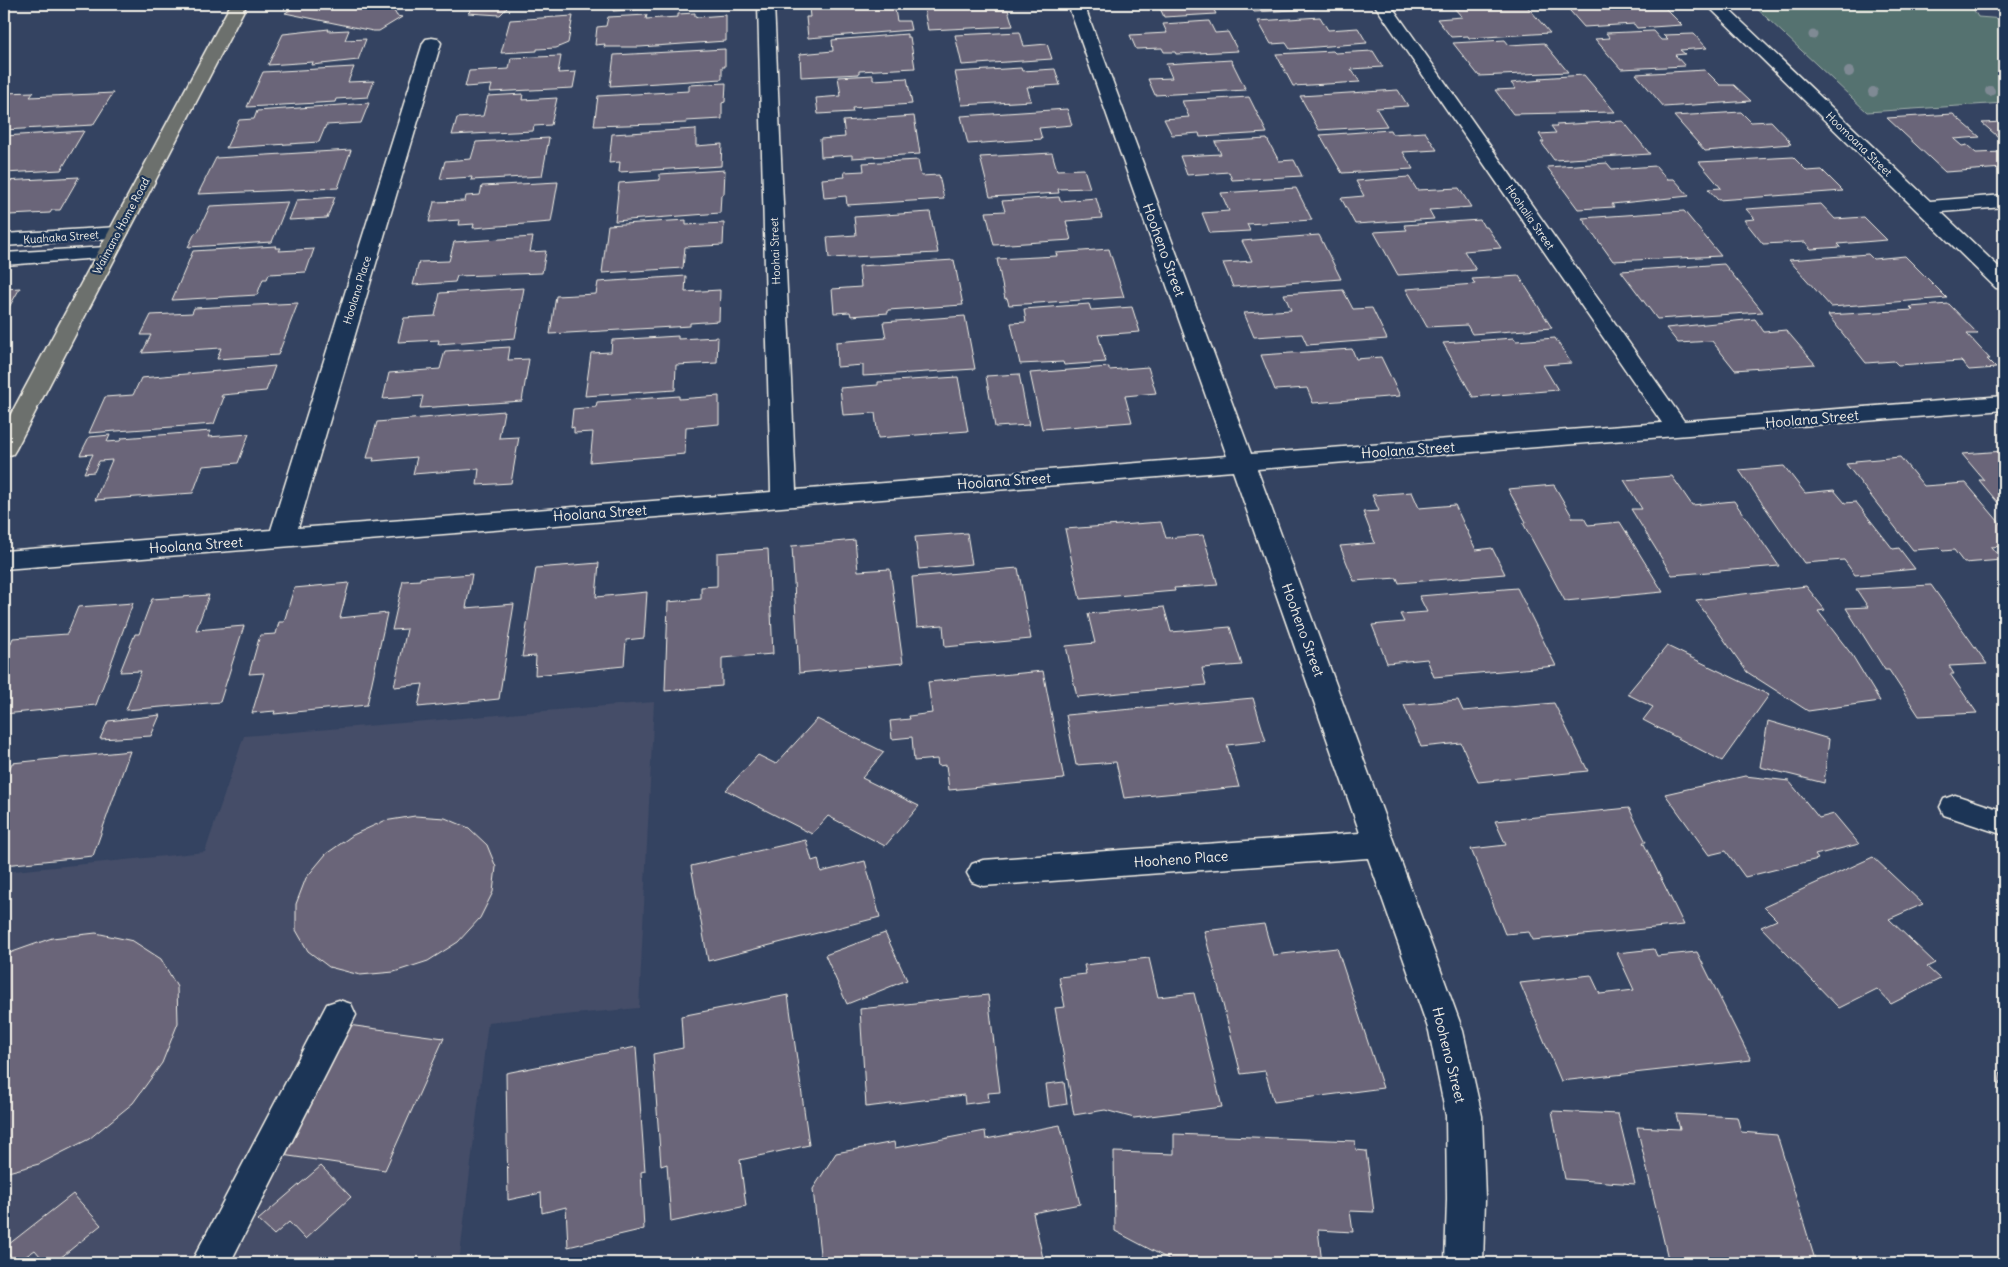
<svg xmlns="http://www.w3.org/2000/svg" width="2008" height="1267" font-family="Delius,sans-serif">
  <rect width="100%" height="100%" fill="#344361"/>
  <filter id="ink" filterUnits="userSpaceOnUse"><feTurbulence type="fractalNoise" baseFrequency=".02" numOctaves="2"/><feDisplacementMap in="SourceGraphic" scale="10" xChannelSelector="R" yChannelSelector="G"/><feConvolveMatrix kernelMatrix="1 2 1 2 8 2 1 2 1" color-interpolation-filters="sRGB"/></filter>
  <g filter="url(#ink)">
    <!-- built -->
    <path fill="#444d68" d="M654,702l-15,306 -151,14 -29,241h-455v-391l201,-20 39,-116z"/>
    <!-- green -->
    <path fill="#557270" stroke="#a4b2ac" d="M1752,4h218l8,13 26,2v84l-137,9z"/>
    <!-- building -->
    <path fill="#6a6579" stroke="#f4f1e8" d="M300,4h82l11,2 -5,3 8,1 -2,1 3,5 5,1 -23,14h-6l-88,-18z
      M477,4h34l-11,11 -32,-2z
      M614,4h81v2l-82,5z
      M894,4l3,17h12l2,9 -103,8 -2,-21h4l-1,-9z
      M923,4h70l2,6h13l5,16 -85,4z
      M1158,4h53l5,10 -52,3z
      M1250,4h61l3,5 -60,3z
      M1525,4l25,29 -81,5 -1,-2 -17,1 -14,-18 25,-2 -8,-9z
      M1564,4h91l3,4 6,-1 18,18 -45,3 -3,-4 -50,3z
      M695,13v3l3,1 28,-2v26l-86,6h-36l1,-3 -10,1 2,-18 9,-1 2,-9 39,-2 -1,4 32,-2v-3z
      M573,16l-5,27 -12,5 -19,1v2l-36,2 9,-33z
      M1320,17l8,13 30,-2 9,15 -77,6 -4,-6 -15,1 -13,-23z
      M1209,21l6,12 13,-1 10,19 -62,3 -1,-2h-11l-2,-4 -26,1 -6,-14 37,-2 -4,-9z
      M329,29l-1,2 21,-1 -4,10 21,-1 -8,21 -46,5 1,-3 -45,3 15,-31z
      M1653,31l8,9h7l-5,-5 31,-1 13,14 -27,2 5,4 -10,1 10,11 -64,3 -26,-30 15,-1 -4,-5z
      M1020,32l4,14 23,-2 5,15 -90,6 -7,-30z
      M907,34v3h3l5,31 -56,3v3l-58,3 -1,-23 33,-3 -1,-11z
      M1505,40l4,5 35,-2 24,29 -89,4 -26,-33z
      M725,49v18h-3v12l-112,7 4,-31z
      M1333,51l2,2 38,-2 10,16 -32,2 9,13 -67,4 -17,-32z
      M561,56l-3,17 18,-1 -3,16 -83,4 2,-7 -27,2 4,-16 40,-2 2,-11z
      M1231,60l15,30 -91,5 -7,-16 24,-1 -6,-14z
      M354,67l-6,15 26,-1 -6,16 -32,2 -1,3 -88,5 16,-35z
      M1021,68l1,3 33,-2 5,16 -33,2 4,14 -69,4 -7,-33z
      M1705,70l15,15h14l17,16 -87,6 -28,-33z
      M873,75v5l34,-2 5,26 -60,4 1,4 -35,2 -2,-16 25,-2 -3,-19z
      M1584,75l31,37 -102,2 -18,-24 21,-1 -5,-6 31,-3 -3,-2z
      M726,83l-1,19 -3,1v16l-36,2 1,2 -93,3 4,-30 91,-5v-6z
      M1398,90l10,16 -32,2 11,18 -68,4 -19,-34z
      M34,92l-4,5 83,-4 -20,32 -89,5v-8l6,-8h-6v-21z
      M523,94l-1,6 35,-2 -6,27 -17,1 -1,5 -81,4 5,-17 26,-2 5,-20z
      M1249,97l18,36 -67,4 -1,-4 -27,2 -8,-16 25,-2 -7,-16z
      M369,103l-8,20 -35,2 -7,17 -93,6 13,-28 15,-1 3,-8z
      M1067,109l5,16 -33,3 3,11 -74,5 -7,-28z
      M1741,112l10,10 20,-1 19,20h-2l3,3 -86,7 -31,-35z
      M1953,114l27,23 -26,2 8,7 5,-1 9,8 28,-1v16l-59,4 -58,-54z
      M914,116l6,38 -68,4v-3l-31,2 -1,-18 25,-2 -2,-16z
      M1623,121l27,33 -96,6 -13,-18h3l-5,-8 17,-1 -5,-7h6l-1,-1z
      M2004,122v20l-22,-19z
      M696,129v17l26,-2 -1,22 -102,6 1,-10 -11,1 3,-29z
      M1390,130l2,4 33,-2 12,18 -34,2 10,17 -71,4 -22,-38z
      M84,131l-23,39 -57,3v-37z
      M549,138l-7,38 -71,4 1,-3 -32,2 5,-18 26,-2 5,-17z
      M1267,139l12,22 15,-1 8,16 -70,4 -3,-8 -42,3 -7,-19 41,-2 -6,-12z
      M351,150l-13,38 -140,6 18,-36z
      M1052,153l5,17 27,-1 6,19 -32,1 1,4 -69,4 -10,-40z
      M1793,157l14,14 15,-1 21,21 -125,9 -10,-11 13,-1 -22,-26z
      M918,160l3,16 18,-1 5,24 -97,6 -1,-9 -22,2 -2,-19 23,-2 -1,-5 20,-1 -1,-8z
      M1607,163l5,6 44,-3 11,13h7l15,17 -77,8 2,3 -36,2 -31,-42z
      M725,170l-1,24 -3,1 -1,18 -105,8 4,-38 41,-3v-6z
      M79,177l-19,33h-8l-2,3 -41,2 -5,8v-42z
      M1409,177l8,13 42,-2 12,19 -42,3 5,9 -79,5 -14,-26 23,-2 -8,-15z
      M558,182l-7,40 -78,6 1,-4 -15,1 1,-5 -31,2 5,-20 31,-1 1,-5 14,-1 2,-9z
      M1296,188l16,32 -65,4 3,7 -40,2 -8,-20 27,-2 -8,-18z
      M335,197l-8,21 -38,2 8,-20z
      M1059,197l1,4 36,-3 6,20 -36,3 5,19 -77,5 -8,-33 19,-1 -3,-10z
      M288,202l-16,40 -84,5 7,-14 3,-1 12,-26z
      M1821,204l14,15 29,-2 23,23 -49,4 3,3 -30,2 -6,-7 -42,2 -19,-24 11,-1 -9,-10z
      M1684,211l37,45 -108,5 -31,-43z
      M930,212l8,41 -109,5 -2,-21 29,-2 -2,-18z
      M686,220v5l38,-2 -1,22 -38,2 -2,21 -81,5 6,-48z
      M1480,220l4,7h3l14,21 -37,3 12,19 -78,5 -24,-43 33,-2 -3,-5z
      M1319,235l22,44 -108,8 -10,-24 29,-2 -10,-20z
      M533,237l-3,15 16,-1 -4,22 -85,3 -2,6 -42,3 6,-23 30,-1 5,-19z
      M276,246l-1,2h6l-2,3 35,-2 -8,23 -37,2 -2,5h-4l-6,16 -85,5 21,-49z
      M1109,249l15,48 -115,8 -2,-7 -2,1 -8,-40 60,-3 -1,-3z
      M1868,254l5,5 32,-3 42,42 -116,9 -42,-47z
      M954,260l9,45 -75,5v3l-37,3 -1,-4 -16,1 -2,-24 29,-2 -2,-21z
      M1724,264l39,48 -106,7 -36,-48z
      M686,276l-1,16 35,-2 -1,31 -29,2v3l-140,8 6,-38 40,-2 2,-12z
      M1519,276l33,52 -80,6 -5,-9 -40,2 -21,-38 69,-5 -3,-5z
      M20,288l-16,28v-27z
      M524,288l-9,50 -77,6 1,-4 -41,2 6,-24 31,-2 5,-23z
      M1343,290l10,19 19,-1 15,31 -80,6 -5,-11 -48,3 -10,-24 47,-3 -7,-16z
      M298,303l-20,52 -61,4 4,-11 -79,5 9,-18h-10l10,-20 41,-2 2,-5z
      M1089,304l2,6 41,-3 8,25 -42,3 8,27 -42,3 -1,-3 -43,2 -9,-41 15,-1 -2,-13z
      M1949,304l29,30h-11l23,25h-3l9,9 -27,2 -8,-9 -63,4 -4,-4 -28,2 -38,-48 85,-5 -3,-3z
      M965,316l10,53 -112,7v-11l-26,2 -1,-25 50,-4 -3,-16z
      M1755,319l9,13 22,-2 29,34 -80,6 -23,-29 -34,2 -12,-15z
      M678,336v3l40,-2 -1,26 -41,2 -1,25 -90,6 6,-43 20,-1 1,-12z
      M1514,338l2,3 39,-3 16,25 -28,2 15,25 -85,7 -30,-54z
      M510,347l-2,13 21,-1 -7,42 -102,7 3,-12 -40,3 6,-26 51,-4 5,-18z
      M1352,349l4,10 25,-2 19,39 -87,7 -6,-15 -32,2 -14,-35z
      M275,366l-9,25 -44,4 -1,2h3l-10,27 -125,9 16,-36 28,-2 8,-17z
      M1109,367v3l39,-3 8,26 -31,3 7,26 -90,7 -12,-56z
      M1019,374l10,51 -34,2 -9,-51z
      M958,377l10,54 -90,7 -3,-25 -32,2 -3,-27 38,-3v-3z
      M679,396v3l40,-3v28l-33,3 -1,27 -95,8 3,-30 -19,1v-6l-3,1 2,-19 23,-2 1,-5z
      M504,411l-5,27 20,-1 -8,46 -34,2 2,-16 -66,5 4,-17 -44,4 1,-3h-7l10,-36z
      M211,431l-3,6 41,-3 -11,29 -35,3 -10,27 -98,7 17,-40 -13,1 -5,11 -10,1 9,-19 -13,1 9,-18 21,-2 -3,7 13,-1 2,-3z
      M2004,451v59l-25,-30h5l-22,-26z
      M1900,457l24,29 42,-3 38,45v18l-13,1 11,13 -38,3 -10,-13 -11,1 -3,-3 -27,2 -67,-86 10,-1 -1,-2z
      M1784,466l21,27 29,-3 11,13 11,-1 37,47 6,-1 16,21 -60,6 -11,-15 -40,3 -65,-93z
      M1672,476l20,29 42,-4 45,65 -107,9 -41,-66h11l-18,-29z
      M1554,485l19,33h11l4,7 32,-3 43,70 -98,9 -42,-78 3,-1 -18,-33z
      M1412,492l7,16 36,-3 21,45 16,-2 13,26 -106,9 -2,-5 -43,3 -14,-35 35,-3 -12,-31 16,-1 -7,-16z
      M1161,522l5,16 37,-3 15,50 -44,3 1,3 -95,8 -15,-70z
      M967,533l5,31 -53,5 -4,-32z
      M855,540l3,31 32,-2 13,94 -104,10 -7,-127z
      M768,549l5,105 -51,4v28l-57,5 3,-89 33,-3v-12l16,-1v-33z
      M599,563l-3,34 51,-5 -3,46 -18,2 -2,26 -89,9 1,-19 -14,1 14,-89z
      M1018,568l13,71 -86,8 -2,-22 -26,2 -5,-50z
      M472,574l-6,34 48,-4 -15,95 -81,8 5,-23 -29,3 13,-58 -15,1 11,-49 17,-1v-2z
      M349,583l-9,35 47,-5 -20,92 -93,9 1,-3 -23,2 12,-40 -15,1 11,-39 16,-1 3,-12h5l10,-34z
      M1931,585l56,79 -38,2 5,8h-4l27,39 -58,3 -30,-46h-4l-39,-62 22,-1 -12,-18z
      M1806,586l19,24 -7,1 34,44 28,46 -72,10 -61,-39 -51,-72z
      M1517,588l39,78 -122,11 -7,-18 -40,4 -15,-38 32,-3 -4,-8 27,-2 -8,-16z
      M209,595l-13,35 48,-4 -24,76 -94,8 15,-39 -21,1 15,-38h4l13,-35z
      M133,603l-37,102 -92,9v-56l9,-20 54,-4 11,-27z
      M1164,607l7,25 59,-5 12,38 -40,3 4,17 -129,12 -11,-51 29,-3 -7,-29z
      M1667,646l102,49 -47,66 -79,-41 10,-13 -26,-13z
      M1043,671l21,108 -115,11 -3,-25 -8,1 -1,-7 -23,2 -2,-24 -20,2 -2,-18 20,-2 -1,-3 23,-3 -4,-31z
      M1253,698l13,43 -39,4 12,42 -115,11 -8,-36 -40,3 -10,-50z
      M1458,700l5,11 91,-8 34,68 -110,11 -17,-39 -40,4 -17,-42z
      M160,715l-9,21 -51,3 8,-18z
      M817,719l67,33 -22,26 57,28 -34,40 -57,-30 -16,18 -86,-44 32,-35 18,9z
      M1768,721l61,18 -5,44 -64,-16z
      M130,751l-37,105 -89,9v-83l8,-19z
      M1745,776l44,5 30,37 15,-4 25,30 -44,11 3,4 -73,18 -19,-26 -17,4 -44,-61z
      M1629,808l17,34h-3l41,83 -151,15 -4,-8 -24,2 -34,-85 35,-4 -11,-24z
      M415,816l30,2 24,10 18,17 9,22 -3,25 -13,26 -22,24 -30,19 -34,11 -34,3 -31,-8 -21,-16 -12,-21v-26l10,-26 20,-24 27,-19 31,-14z
      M806,840l6,21 6,-2 3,13 44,-11 15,56 -172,44 -17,-95z
      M1873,857l50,47 -34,15 46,44 -8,4 13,12 -49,25 -14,-15 -38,19 -78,-81 16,-7 -13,-13z
      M1264,924l9,31 64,-7 46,140 -109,14 -9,-31 -24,3 -37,-143z
      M96,933l37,8 28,18 16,28 1,36 -16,40 -29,40 -44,36 -50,25 -35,9v-218l48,-17z
      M885,933l22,47 -60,24 -22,-49z
      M1654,949l3,7 40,-4 54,108 -190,21 -41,-98 71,-8 9,19 34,-4 -17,-37z
      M1149,958l9,39 36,-4 28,114 -88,11 -29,-8 -31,5 -19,-107 10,-1 -6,-30 27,-3 -2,-9z
      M788,995l21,150 -69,15 6,46 -75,16 -4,-58 -6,2 -8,-112 30,-6 -2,-32z
      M988,995l12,97 -12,1 1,8 -24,3 -1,-9 -98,12 -6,-98z
      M348,1025l96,13 -59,132 -103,-15z
      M636,1047l9,124 -4,1 3,57 -76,18 -2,-40 -24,6 -1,-20 -33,7 -2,-127z
      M2004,1047v39l-5,-2z
      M1064,1082l3,22 -18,3 -3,-23z
      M1552,1111l66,3 17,70 -70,-5z
      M1676,1114l61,3 4,15 36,3 39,128h-147l-32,-136 43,2z
      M1060,1125l20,79 -47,9 11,50h-223l-8,-74 23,-36 58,-11 1,6 90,-17 1,8z
      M1174,1134l181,7 1,9 10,1 8,61 -24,-1 3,21 -35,-2 4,33h-146l-61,-32 -1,-79 60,2z
      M321,1166l30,31 -46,42 -16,-17 -15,13 -16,-15z
      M73,1194l28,31 -47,38h-8l-11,-13 -19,13 -12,-15z"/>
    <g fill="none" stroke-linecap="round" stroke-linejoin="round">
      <defs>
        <path id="minor" d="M758,4h16l22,486 431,-34 -157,-446 2,-4h12l2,4 165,444 411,-31 -288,-419h16l294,417 320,-25v14l-747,59 206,562 19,85 3,83 -2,64h-38l2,-64 -1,-83 -17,-85 -61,-173 -385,28 -11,-4 -5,-9 5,-9 11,-4 377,-27 -127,-362 -1229,98v-18l267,-21 152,-487 3,-4 6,-1 6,1 3,4 -143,485 473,-36z
          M1706,4h17l207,197 74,-6v12l-63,5 63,60v17l-8,-1z
          M118,227l7,2 3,4 -3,4 -121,9v-12z
          M107,247l7,2 3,4 -3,4 -110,8v-12z
          M1955,795l49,16v24l-60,-20 -4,-8 4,-8z
          M339,1000l12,4 5,11 -126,248h-39l136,-259z"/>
        <path id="major" d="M231,4h16l-231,445 -3,5 -9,3v-30z"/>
      </defs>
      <!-- minor casing -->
      <use href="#minor" stroke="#f4f1e8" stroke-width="3"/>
      <!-- major casing -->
      <use href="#major" stroke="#f4f1e8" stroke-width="3"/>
      <!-- minor -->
      <use href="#minor" fill="#1d3557" fill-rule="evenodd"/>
      <!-- major -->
      <use href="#major" fill="#6c706d" fill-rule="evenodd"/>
    </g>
    <!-- trees -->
    <g fill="#7f8a94">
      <circle cx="1813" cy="35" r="4.5"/>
      <circle cx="1849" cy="72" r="5"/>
      <circle cx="1990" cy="91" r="5"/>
      <circle cx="1873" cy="92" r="5"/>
    </g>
  </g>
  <g text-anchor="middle" stroke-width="4.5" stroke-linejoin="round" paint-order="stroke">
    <!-- far-street labels -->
    <g font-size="11" fill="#f4f1e8" stroke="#1d3557">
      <text transform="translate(1859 144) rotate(44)" y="4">Hoomoana Street</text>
      <text transform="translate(1530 217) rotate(55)" y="4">Hoohalia Street</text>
      <text transform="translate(121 226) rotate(-62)" y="4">Waimano Home Road</text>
      <text transform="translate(61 237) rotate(-4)" y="4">Kuahaka Street</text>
      <text transform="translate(775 251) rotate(-92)" y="4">Hoohai Street</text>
      <text transform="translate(357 290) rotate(-73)" y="4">Hoolana Place</text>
    </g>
    <!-- street labels -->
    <g font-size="14" fill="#f4f1e8" stroke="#1d3557">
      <text transform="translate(1164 250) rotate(70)" y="5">Hooheno Street</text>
      <text transform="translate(1812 419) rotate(-5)" y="5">Hoolana Street</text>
      <text transform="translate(1408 450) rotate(-4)" y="5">Hoolana Street</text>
      <text transform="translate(1004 481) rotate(-4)" y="5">Hoolana Street</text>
      <text transform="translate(600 513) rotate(-4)" y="5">Hoolana Street</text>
      <text transform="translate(196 545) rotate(-4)" y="5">Hoolana Street</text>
      <text transform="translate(1303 630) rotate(70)" y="5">Hooheno Street</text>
      <text transform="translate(1181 859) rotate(-4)" y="5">Hooheno Place</text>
      <text transform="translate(1449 1055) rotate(76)" y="5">Hooheno Street</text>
    </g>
  </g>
  <!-- margin -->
  <rect width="2008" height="1267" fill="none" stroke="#1d3557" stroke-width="20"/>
  <rect x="10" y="10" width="1988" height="1247" fill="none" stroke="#f4f1e8" stroke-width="2" filter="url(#ink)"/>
</svg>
